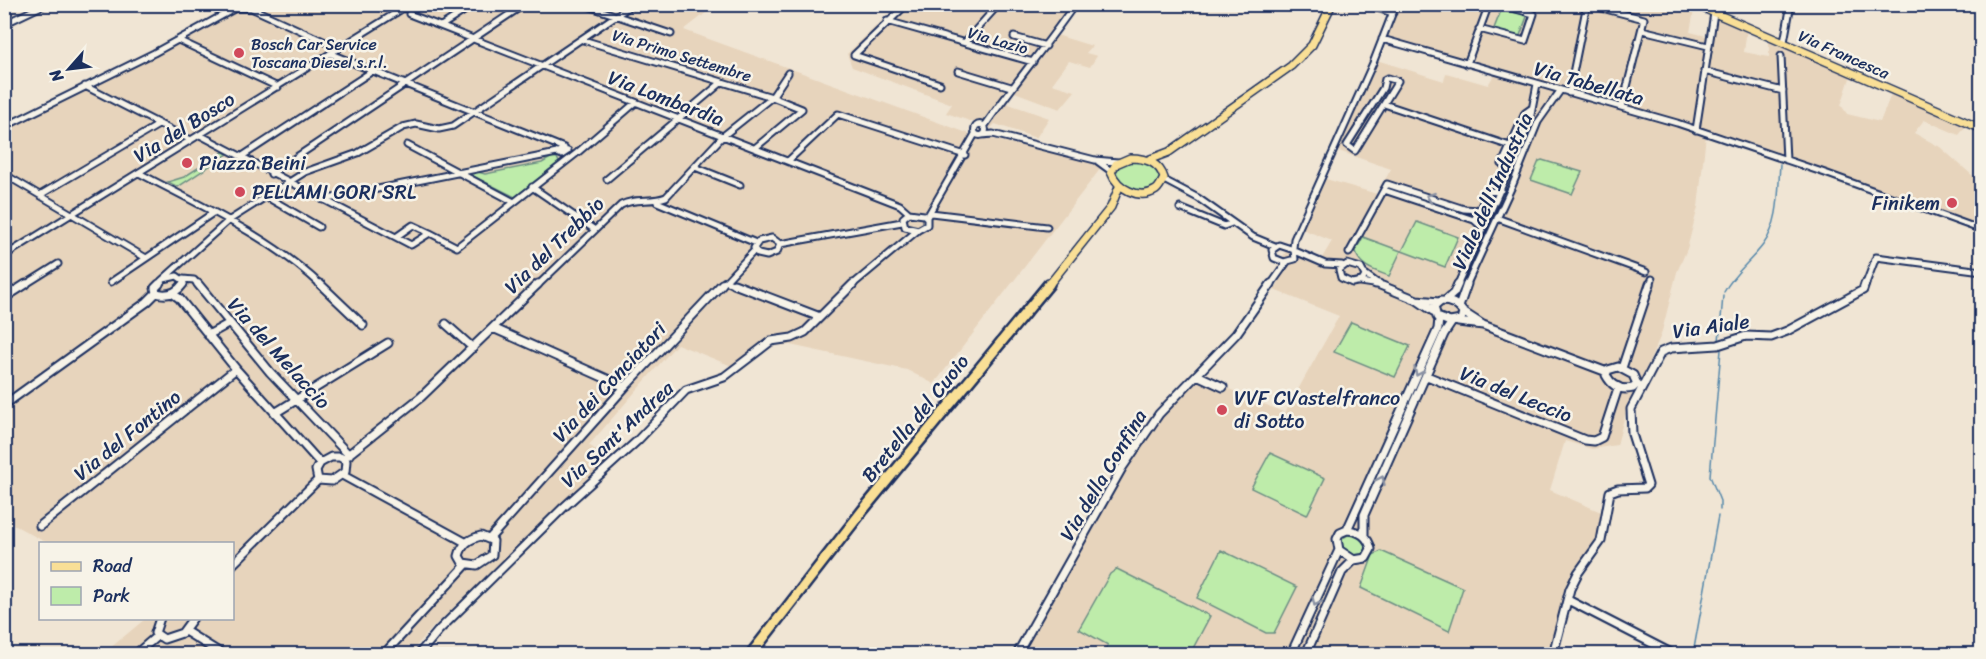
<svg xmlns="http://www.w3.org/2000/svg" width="1986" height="659" font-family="Sriracha,sans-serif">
  <rect width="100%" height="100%" fill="#f0e5d4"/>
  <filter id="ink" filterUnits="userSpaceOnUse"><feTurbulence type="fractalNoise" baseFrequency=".0167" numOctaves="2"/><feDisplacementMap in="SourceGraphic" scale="12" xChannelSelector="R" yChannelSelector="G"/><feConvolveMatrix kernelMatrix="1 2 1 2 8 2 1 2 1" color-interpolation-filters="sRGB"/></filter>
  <g filter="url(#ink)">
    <!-- built -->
    <path fill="#e7d4bc" d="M573,4l42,14 19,-13h82l-32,25 286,104 124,29 7,5 -167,216 -27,-14 -117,-25 -25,1 -26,23 -62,-25 -88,101 23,17 -178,164 -25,28h-306l42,-35 87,-1v-74l-185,-1 -42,-23v-395l233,-120z
      M1072,4l-19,30 39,12 -6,7 11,3 -7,11 -21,-6 -17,23 23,7 -15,18 -48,-18 -9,11 46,16 -13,20 -41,-14 -4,4 -45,-15 6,-9 -100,-37 -5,-13 44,-42 12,-7z
      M1392,5h303l-5,27 24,6 3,-22 30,12 -3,24 25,5v-20l82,38 -10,30 6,9 33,8 12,-30 75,33 -8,10 -35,-15 -10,13 26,14 41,36v50l-275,-98 -8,72 -11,42 -10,23 -16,63 -19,43 -14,25 -11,42 -25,4 -27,-8 -15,49 51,22 -3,24 -27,44 -13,35 -9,39h-537l22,-35 87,-160 37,-49 34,-37 93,40 54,-97 -65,-26 5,-8 -8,-4 18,-32 33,12 10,-17 -35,-14 22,-50 58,17 14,-25 -61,-21 20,-40 20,-50 74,23 2,-8 42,12 6,-10 -117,-36z"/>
    <!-- green -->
    <path fill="#beecaa" stroke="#6c8e84" stroke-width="1.5" d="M1502,8l26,6 -9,24 -26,-7z
      M223,152l5,2 -50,33 -10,-5 16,-5z
      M552,157l5,1 2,4 -44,35 -46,-23 9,-2 7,2 57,-11z
      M1137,160l17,6 7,10 -6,11c-17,8 -31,2 -40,-14 3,-10 12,-12 22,-13z
      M1542,160l40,12 -10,22 -41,-14 8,-19z
      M1417,222l41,15 -13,30 -43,-16z
      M1363,237l38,14 -12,25c-16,-6 -27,-8 -34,-24z
      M1351,322l59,24 -15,31 -61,-25z
      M1270,453l55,25 -18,37 -56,-27z
      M1351,533l12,5 4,8 -3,8 -13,1 -9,-7 -1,-9z
      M1221,550l76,37 -23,46h-8l-69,-35z
      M1381,551l82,37 -14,43 -88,-43 12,-33z
      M1117,569l93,47 -20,38h-88l6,-9 -29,-16 31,-55z"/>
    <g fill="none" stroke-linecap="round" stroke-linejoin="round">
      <!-- stream -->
      <path stroke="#5688ab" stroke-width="1.5" d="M136,65l18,-9
        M4,130l25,-13
        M1724,292c10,-19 26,-30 39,-47 17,-23 15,-54 17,-81
        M1719,341l4,-45
        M1720,510v-9l-10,-25 11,-126
        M1693,654l25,-138"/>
      <defs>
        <path id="minor-far1" d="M386,4l11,5 -1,4
          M582,4l89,30
          M907,4l-53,51 86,29
          M1364,4l29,9
          M1586,4l58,15 -22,88
          M239,8h12l79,36 13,1
          M409,14l491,191 9,8
          M887,21l146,41
          M4,24l42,-20
          M441,26l34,-22
          M1479,29l46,12 9,-27 -37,-10
          M1642,30l66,16
          M1014,37l32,9
          M1382,39l295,84 148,50 157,57
          M178,40l100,47
          M583,40l189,57 30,12 -47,39
          M965,42l34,-38
          M1784,42l7,-38
          M331,54l233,94
          M1781,56l5,104
          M1467,64l22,-60
          M958,71l53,16
          M1704,71l79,20
          M1388,78l10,3 -43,70 -8,-6 36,-57 2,-9z
          M85,86l106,54
          M1569,93l18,-89
          M1384,104l126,42
          M974.5 130a5.5 5.5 0 1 1 11 0a5.5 5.5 0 1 1-11 0Z
          M4,127l150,-74 89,-49
          M984,127c29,-42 62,-81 91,-123
          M1696,130l18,-117
          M200,135l211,110 19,-12 27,14 120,-94 58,-50
          M982,135l11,-1 102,26 23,2
          M407,145l107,57
          M562,149l6,2 -6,4 -5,-2z
          M241,157l133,-87
          M1096,160l15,11
          M788,161l50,-47 127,41
          M695,167l45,18
          M1510,169l-8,-5 23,-51 7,-5
          M139,173c62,33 132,64 183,113
          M4,174l142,84
          M271,174l254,-170
          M607,179l115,-97
          M1164,180l34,18 55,39 22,9
          M532,187l63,43
          M1384,190l90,30
          M40,195l120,-71
          M267,197l52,30
          M323,200l234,-47
          M657,202l99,41
          M1180,208l44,18 8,-3
          M909,213l15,2 3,3v7l-9,5 -13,-3 -2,-9z
          M931,213l116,14
          M927,217l48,-83
          M1497,218l149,54
          M1483,228l-9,-8 14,-28 13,-2
          M396,237l17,-12 17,8
          M772,238l8,6 -3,8 -10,4 -9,-2 -4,-6 5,-7z
          M780,244l122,-22
          M1279,245l15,5 1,9 -11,3 -10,-4 -2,-8z
          M1293,248l1,-9 79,-176 23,-59
          M1295,251l30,13 17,1
          M1349,253l38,-69 77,25 15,1
          M4,256l406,-252
          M1347,264l14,4 4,8 -3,5 -10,2 -11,-5 -2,-8z
          M183,279l11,1 5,6
          M161,281l67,-60 77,-49 53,-19 45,-26 13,-3 23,5 14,-3 180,-122
          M725,281l13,5
          M111,282l102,-69
          M1360,282l20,3 -15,-11
          M1380,285l2,1
          M23,286l35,-22
          M157,286l7,-7 13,-3 7,5 -2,5
          M537,286l84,-81c15,-8 30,-2 45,-8l57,-61 49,-39 16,-24
          M721,286l33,-35
          M851,286l67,-56
          M1270,286l17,-24
          M1457,286l62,-138 11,-28 7,-36
          M1466,286l47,-102 25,-62 22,-31
          M1650,286l2,-7
          M1865,286l11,-29 106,14"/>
        <path id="minor" d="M159,284l-4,4 1,5c11,3 20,1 27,-9
          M198,284l72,88 79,83
          M320,284l43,41
          M734,284l86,33
          M1376,284h3
          M1380,285l37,15
          M172,293l7,5 57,71 84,94
          M4,298l22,-14
          M1441,301c10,0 16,3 22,11l-2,8 -11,2 -13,-5 -3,-10z
          M1445,301l9,-8 4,-9
          M1459,307l8,-23
          M1433,311l-16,-11 22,2
          M1458,322l25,3 -20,-13
          M446,324l27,24
          M1483,325l124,47
          M493,328l132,59
          M208,335l20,-11
          M1618,367l15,8 4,9 -4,4c-12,3 -21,-2 -27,-13l2,-5z
          M1622,368l28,-84
          M1197,375l26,12
          M1427,376l158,64 9,1 8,-4 16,-49
          M4,405l143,-103 9,-9
          M275,413l113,-70
          M331,457h9l6,4 -1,11 -13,9 -14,-1 -2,-10 4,-7z
          M344,458l77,-61 117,-113
          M342,475l123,67
          M40,526l196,-157
          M1347,530l91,-201 1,-11
          M1347,530c13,1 21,6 24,19l-5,9 -12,2 -15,-10 -2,-11 3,-6z
          M1364,535v-20l80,-181 8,-12
          M481,536l12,5 -1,14 -15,10 -14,-2 -4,-7c3,-12 10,-17 22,-20z
          M490,538l135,-151 97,-103
          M232,565l86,-85
          M1568,600l105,54
          M160,618l-5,15 9,6 18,-6 11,-15
          M185,631l37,23
          M136,654l21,-18
          M384,654l82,-89
          M419,654l20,-24 125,-123 73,-66 49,-51 38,-13 47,-36 21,-3 13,-6 48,-48
          M1017,654l105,-186 37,-54 77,-80 35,-50
          M1291,654l48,-104
          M1306,654l36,-82 12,-12
          M1553,654l17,-65 8,-16 23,-32 9,-49 8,-3 27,-1 3,-3 -16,-51 -1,-25 30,-57 10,-4 47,-3 28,-9 25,1 16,-6 76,-41 2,-6"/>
        <path id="major-far1" d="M1694,4l288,125
          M1130,158c16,0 29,4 34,20 -2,4 -5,10 -8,12 -17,11 -39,-2 -45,-18l5,-8z
          M1148,160l21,-8 122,-86 21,-21 20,-41
          M1048,286l63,-79 8,-20"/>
        <path id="major" d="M751,654l112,-144 186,-226"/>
      </defs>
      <!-- minor-far1 casing -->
      <use href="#minor-far1" stroke="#1b2f5e" stroke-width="9"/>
      <!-- minor casing -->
      <use href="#minor" stroke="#1b2f5e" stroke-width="11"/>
      <!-- major-far1 casing -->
      <use href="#major-far1" stroke="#1b2f5e" stroke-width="10"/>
      <!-- major casing -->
      <use href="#major" stroke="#1b2f5e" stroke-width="14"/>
      <!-- minor-far1 -->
      <use href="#minor-far1" stroke="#f7f3e8" stroke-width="5"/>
      <!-- minor -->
      <use href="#minor" stroke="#f7f3e8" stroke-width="7"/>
      <!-- major-far1 -->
      <use href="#major-far1" stroke="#f9df96" stroke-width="7"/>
      <!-- major -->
      <use href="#major" stroke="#f9df96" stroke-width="9"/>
    </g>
    <!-- one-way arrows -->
    <defs><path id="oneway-chevron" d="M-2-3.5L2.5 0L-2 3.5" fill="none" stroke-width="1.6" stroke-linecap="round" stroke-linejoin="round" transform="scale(1.5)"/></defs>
    <g stroke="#8991a3">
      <use href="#oneway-chevron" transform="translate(1430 197) rotate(-160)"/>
      <use href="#oneway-chevron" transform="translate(1418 372) rotate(114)"/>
      <use href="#oneway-chevron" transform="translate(1381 480) rotate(-65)"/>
      <use href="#oneway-chevron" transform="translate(1316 602) rotate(115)"/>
    </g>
  </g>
  <!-- markers -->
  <g fill="#d1495b" stroke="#f7f3e8" stroke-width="2">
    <circle cx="239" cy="53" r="6"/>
    <circle cx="187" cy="163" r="6"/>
    <circle cx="240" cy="192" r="6"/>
    <circle cx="1952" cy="203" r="6"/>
    <circle cx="1222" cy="410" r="6"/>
  </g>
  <g text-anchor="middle" stroke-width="5" stroke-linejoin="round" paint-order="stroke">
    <!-- far-street labels -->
    <g font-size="16" fill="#1b2f5e" stroke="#f7f3e8">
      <text transform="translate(998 40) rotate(16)" y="6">Via Lazio</text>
      <text transform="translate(1844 54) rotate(24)" y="6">Via Francesca</text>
      <text transform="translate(682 55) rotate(17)" y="6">Via Primo Settembre</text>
    </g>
    <!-- far-poi labels -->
    <g font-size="16" fill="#1b2f5e" stroke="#f7f3e8" text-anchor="start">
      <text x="251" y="50">Bosch Car Service<tspan x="251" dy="18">Toscana Diesel s.r.l.</tspan></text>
    </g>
    <!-- street labels -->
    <g font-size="20" fill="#1b2f5e" stroke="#f7f3e8">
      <text transform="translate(1589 83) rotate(16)" y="7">Via Tabellata</text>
      <text transform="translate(666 98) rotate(21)" y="7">Via Lombardia</text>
      <text transform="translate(184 127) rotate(-32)" y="7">Via del Bosco</text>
      <text transform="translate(1492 191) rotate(-66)" y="7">Viale dell'Industria</text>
      <text transform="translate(554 245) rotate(-44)" y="7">Via del Trebbio</text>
      <text transform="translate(1711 326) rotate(-8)" y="7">Via Aiale</text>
      <text transform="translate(279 353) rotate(48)" y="7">Via del Melaccio</text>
      <text transform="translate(609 382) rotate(-47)" y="7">Via dei Conciatori</text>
      <text transform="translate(1516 394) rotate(22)" y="7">Via del Leccio</text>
      <text transform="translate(915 418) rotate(-51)" y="7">Bretella del Cuoio</text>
      <text transform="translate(617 434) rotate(-43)" y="7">Via Sant'Andrea</text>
      <text transform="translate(127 435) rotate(-39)" y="7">Via del Fontino</text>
      <text transform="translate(1103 475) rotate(-59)" y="7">Via della Confina</text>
    </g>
    <!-- poi labels -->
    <g font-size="20" fill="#1b2f5e" stroke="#f7f3e8" text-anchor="start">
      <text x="199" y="170">Piazza Beini</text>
      <text x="252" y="199">PELLAMI GORI SRL</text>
      <text x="1940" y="210" text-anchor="end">Finikem</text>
      <text x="1234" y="405">VVF CVastelfranco<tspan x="1234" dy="23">di Sotto</tspan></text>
    </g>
  </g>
  <!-- margin -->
  <rect width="1986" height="659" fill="none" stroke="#f7f3e8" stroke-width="24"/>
  <rect x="12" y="12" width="1962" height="635" fill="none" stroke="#1b2f5e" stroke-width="2" filter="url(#ink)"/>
  <!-- legend -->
  <rect x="39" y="542" width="195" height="78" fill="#f7f3e8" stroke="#9fa5b1" stroke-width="1.5"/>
  <rect x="51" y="562" width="30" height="9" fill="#f9df96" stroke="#9fa5b1" stroke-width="1.5"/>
  <text x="93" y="572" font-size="18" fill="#1b2f5e">Road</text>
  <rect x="51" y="587" width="30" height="18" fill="#beecaa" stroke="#9fa5b1" stroke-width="1.5"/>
  <text x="93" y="602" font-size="18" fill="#1b2f5e">Park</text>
  <!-- north arrow -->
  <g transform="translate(69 69) rotate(242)" stroke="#f7f3e8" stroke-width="4.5" paint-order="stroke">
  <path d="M0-4.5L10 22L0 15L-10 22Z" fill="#1b2f5e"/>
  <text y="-9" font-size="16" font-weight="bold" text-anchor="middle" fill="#1b2f5e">N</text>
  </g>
</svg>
